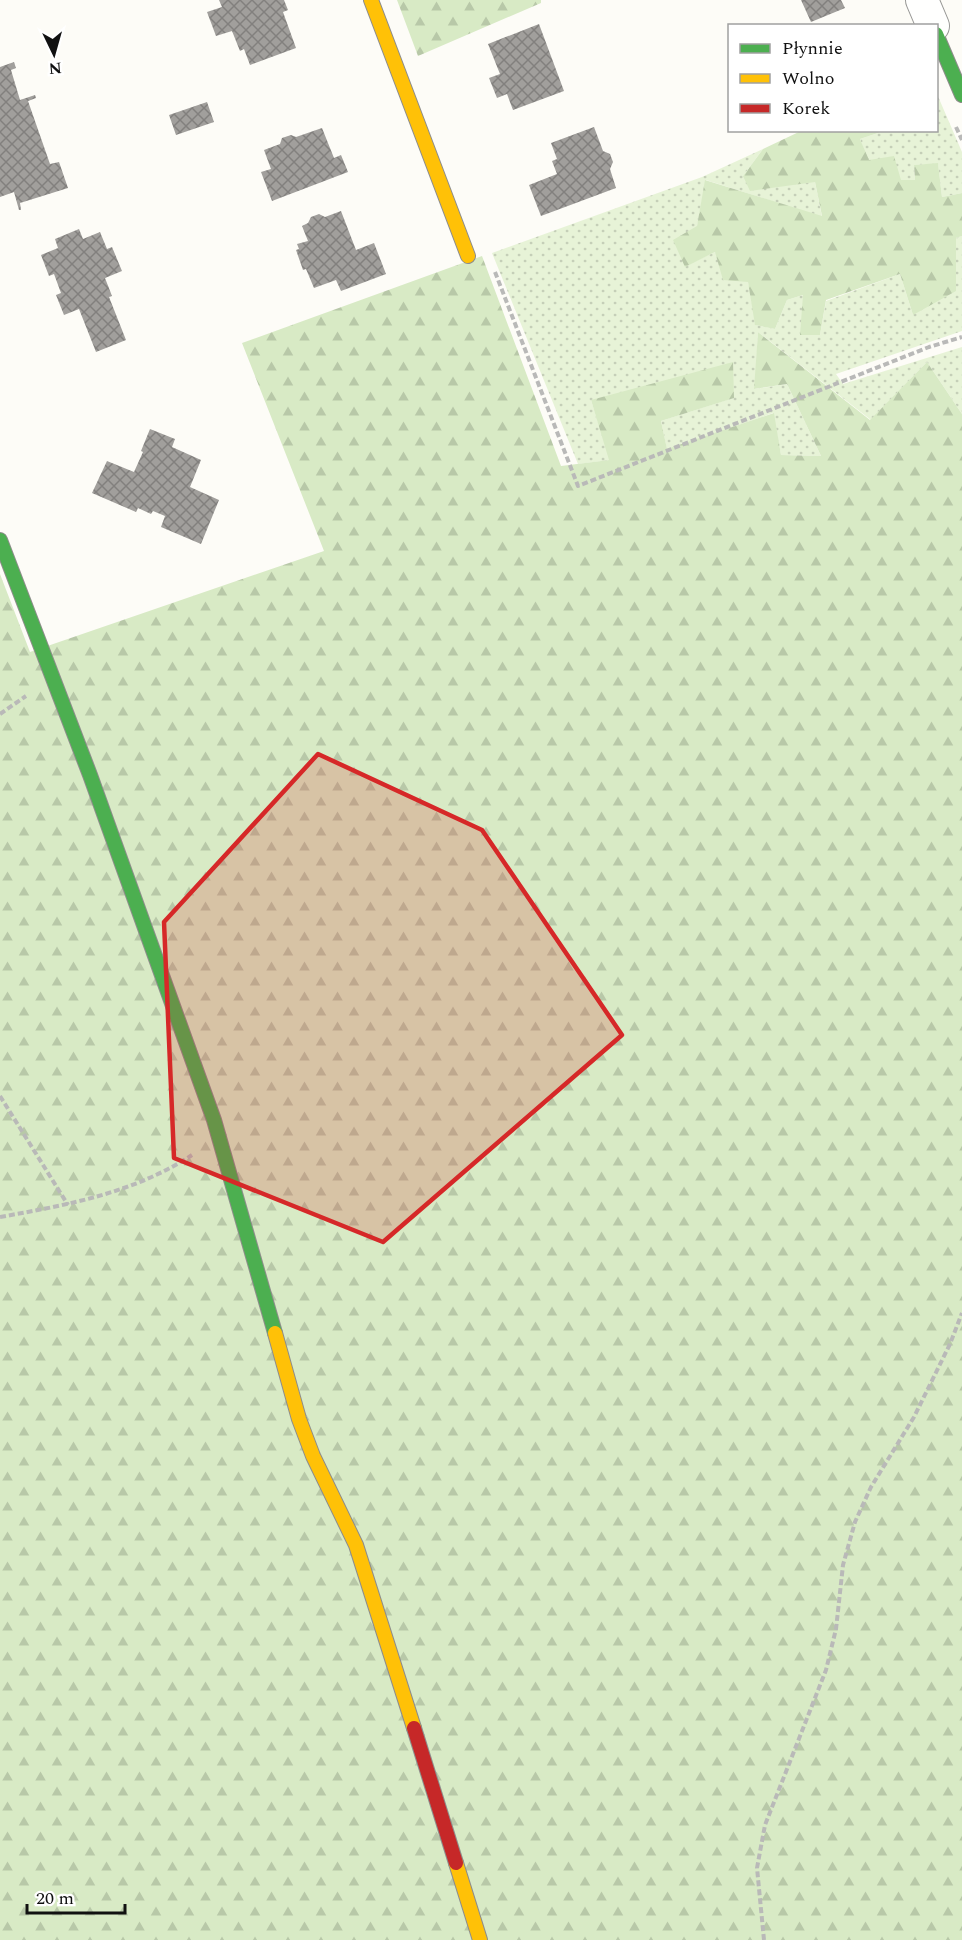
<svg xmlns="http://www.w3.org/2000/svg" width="962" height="1940" font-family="Spectral,serif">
  <defs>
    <pattern id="grass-dots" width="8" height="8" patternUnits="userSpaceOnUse" patternTransform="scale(1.5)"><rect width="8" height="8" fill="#e7f3d7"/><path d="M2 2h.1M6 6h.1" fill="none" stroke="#c5cfb8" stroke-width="1.8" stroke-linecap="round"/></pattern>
    <pattern id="forest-firs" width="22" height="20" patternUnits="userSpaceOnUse" patternTransform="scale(1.5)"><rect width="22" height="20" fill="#d8eac5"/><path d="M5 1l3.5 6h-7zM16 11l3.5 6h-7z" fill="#b8c8a8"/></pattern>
    <pattern id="building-cross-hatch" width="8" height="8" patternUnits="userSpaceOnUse" patternTransform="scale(1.5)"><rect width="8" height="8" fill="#a19f9c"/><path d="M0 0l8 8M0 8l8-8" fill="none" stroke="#82807e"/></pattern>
  </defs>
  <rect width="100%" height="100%" fill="#fdfcf7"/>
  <!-- grass -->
  <path fill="url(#grass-dots)" d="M937,94l25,58v41l-20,4 -4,-33 -24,1 1,15h-15l-32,-20 -8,-21 24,-8 52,-1z
    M763,149l-20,27 72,6 7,35 -116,-37 -9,47 -12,39 30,-14 33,29 8,44 19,4 12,-29 16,-5 17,40 6,-34 74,-27 13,41 43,-77 6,-2v95l-126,43 7,10 119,-37v67l-35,-52 -56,58 -113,-88 -3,57 32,-5 34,72 -40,-1 -8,-42 -106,37 -6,-29 72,-23 -142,2 19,60 -32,4 -86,-211 210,-76z"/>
  <!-- forest -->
  <path fill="url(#forest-firs)" d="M397,0h144v3l-123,53z
    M803,130l81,1 -24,8 9,21 25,-4 7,24h14l-1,-15 24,-2 4,34 20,-4v43l-6,2v53l-43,24 -13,-41 -74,26 -6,35h-20l3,-40 -16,5 -12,29 -20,-4 -7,-43 -25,-2 -8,-28 -30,15 -12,-27 24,-14 8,-46 117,36 -7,-34 -65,9 -7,-15 20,-27z
    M482,256l79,210 48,-6 -18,-60 142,-38 1,36 -73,23 6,28 107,-36 7,42 40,1 -34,-72 -33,5 4,-57 112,88 57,-58 35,52v1526h-962v-1366l30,78 294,-101 -82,-208z"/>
  <!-- building -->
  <path fill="url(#building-cross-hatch)" d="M219,0h65l4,10 -5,2 13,36 -46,17 -6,-16 -4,2 -8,-20 -16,5 -9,-24 15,-5z
    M801,0h40l4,8 -34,14z
    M539,24l25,67 -51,19 -6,-16 -10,4 -8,-20 11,-4 -12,-30z
    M14,62l2,6 -5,2 9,30 15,-5 1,3 -8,3 22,63 9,-2 9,26 -48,15 1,7h-2l-5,-18 -14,5v-130z
    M207,102l7,20 -38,13 -7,-20z
    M594,127l9,24 7,3 3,8 -3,7 6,19 -75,28 -12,-31 28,-11 -5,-13 5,-2 -6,-16z
    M322,128l12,30 7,-3 7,17 -76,29 -11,-29 10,-3 -7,-19 16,-6 2,-6 9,-3 5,2z
    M341,211l15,39 18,-7 12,31 -45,17 -5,-11 -22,8 -8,-19 -3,1 -7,-20 3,-1 -2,-5 11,-3 -6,-15 6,-3 3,-6 8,-3 6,3z
    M79,229l4,10 17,-7 7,17 5,-2 10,24 -17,7 7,18 -3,1 17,43 -30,12 -17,-43 -15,6 -8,-20 5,-2 -7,-19 -5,2 -8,-21 17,-7 -3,-9z
    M150,429l25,10 -3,8 29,13 -11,27 29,13 -18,44 -40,-17 4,-11 -12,-5 -2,3 -13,-6 -2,4 -44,-19 15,-32 27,11 9,-20 -2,-1z"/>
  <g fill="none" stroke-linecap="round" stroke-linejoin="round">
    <defs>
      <path id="street" d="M922,0l11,26"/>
      <path id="fast" d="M936,34l26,61
        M0,540l90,235 124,345 61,213"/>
      <path id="slow" d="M371,0l97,256
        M275,1333l24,86 14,37 43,89 58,183
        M456,1863l24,77"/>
      <path id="jam" d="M414,1728l42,135"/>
    </defs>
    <!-- street casing -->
    <use href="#street" stroke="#979795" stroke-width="34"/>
    <!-- fast casing -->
    <use href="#fast" stroke="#8e8d8b" stroke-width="16"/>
    <!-- slow casing -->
    <use href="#slow" stroke="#8e8d8b" stroke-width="16"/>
    <!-- jam casing -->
    <use href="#jam" stroke="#8e8d8b" stroke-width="16"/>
    <!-- path -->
    <path stroke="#b9b9b8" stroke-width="4" stroke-dasharray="6 3" stroke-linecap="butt" d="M956,127l6,13
      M495,272l83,214 351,-139 33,-10
      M0,714l26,-18
      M0,1096l68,109
      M0,1217c67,-12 134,-24 192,-62
      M764,1940l-7,-72 8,-43 61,-155 10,-41 7,-64 12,-43 16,-35 43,-70 36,-73 12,-31"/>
    <!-- street -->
    <use href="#street" stroke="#fffffe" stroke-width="32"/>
    <!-- fast -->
    <use href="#fast" stroke="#4caf50" stroke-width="14"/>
    <!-- slow -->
    <use href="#slow" stroke="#ffc107" stroke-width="14"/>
    <!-- jam -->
    <use href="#jam" stroke="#c62828" stroke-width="14"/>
  </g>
  <!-- marked area -->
  <path fill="#d62828" fill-opacity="0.2" stroke="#d62828" stroke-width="4.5" stroke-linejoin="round" d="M318,754l164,76 140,205 -239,207 -209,-84 -10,-236z"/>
  <!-- legend -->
  <rect x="728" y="24" width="210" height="108" fill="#ffffff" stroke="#a0a0a0" stroke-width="1.5"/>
  <rect x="740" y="44" width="30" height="9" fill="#4caf50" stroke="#a0a0a0" stroke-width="1.5"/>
  <text x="782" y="54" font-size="18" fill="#111111">Płynnie</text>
  <rect x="740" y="74" width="30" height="9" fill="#ffc107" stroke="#a0a0a0" stroke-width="1.5"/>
  <text x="782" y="84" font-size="18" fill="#111111">Wolno</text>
  <rect x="740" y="104" width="30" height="9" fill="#c62828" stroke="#a0a0a0" stroke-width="1.5"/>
  <text x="782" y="114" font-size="18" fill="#111111">Korek</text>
  <!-- north arrow -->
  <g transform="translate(54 54) rotate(175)" stroke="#ffffff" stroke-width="4.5" paint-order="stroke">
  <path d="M0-4.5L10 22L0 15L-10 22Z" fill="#111111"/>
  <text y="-9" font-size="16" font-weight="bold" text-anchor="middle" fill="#111111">N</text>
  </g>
  <!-- scale -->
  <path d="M27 1904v9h98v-9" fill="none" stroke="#111111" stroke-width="3"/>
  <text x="36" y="1904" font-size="18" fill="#111111" stroke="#ffffff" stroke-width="4.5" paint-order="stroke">20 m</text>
</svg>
